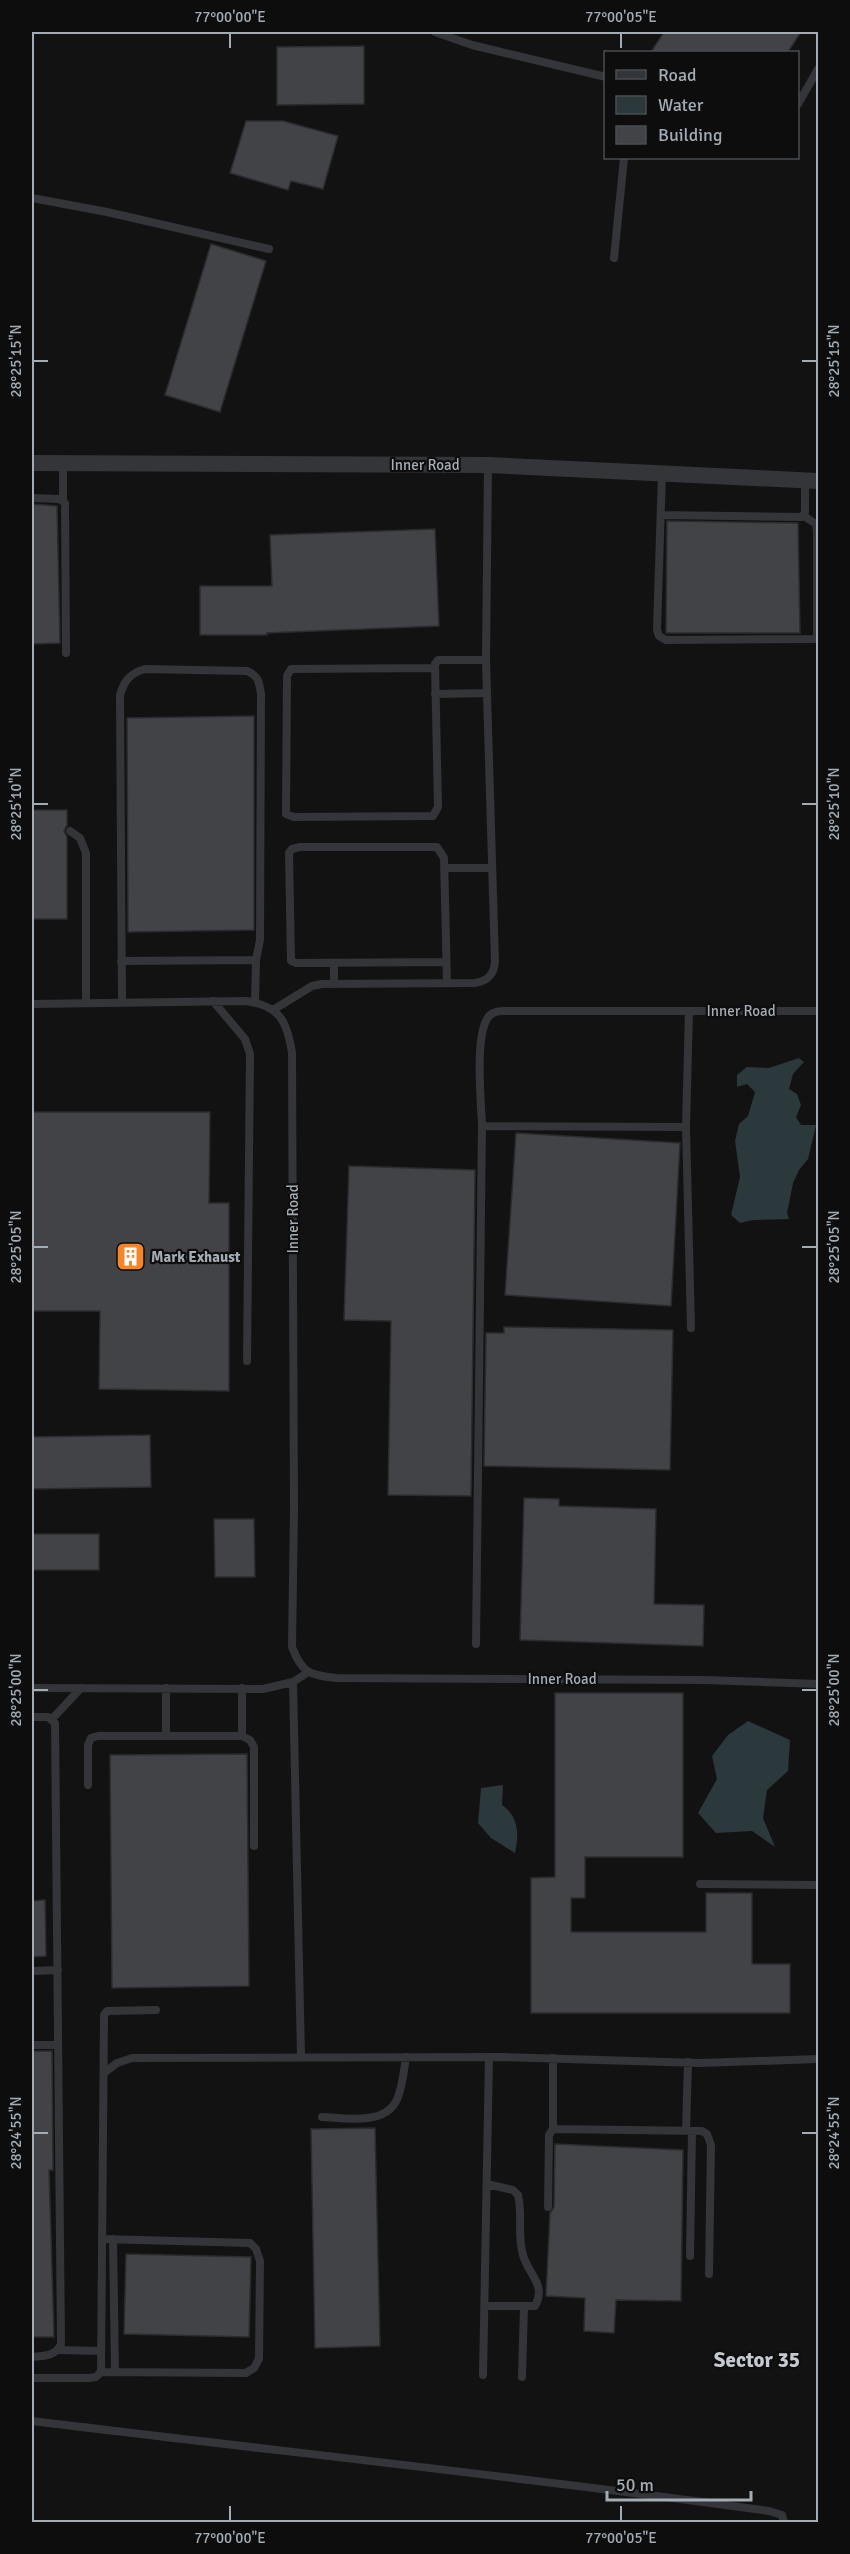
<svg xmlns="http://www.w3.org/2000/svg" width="850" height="2554" font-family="Signika,sans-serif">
  <rect width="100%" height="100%" fill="#121213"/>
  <!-- water -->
  <path fill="#2b383c" d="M799,1058l5,4 -11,12 -4,15 8,5 4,11 -5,12 5,8h15l-8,34 -9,11 -6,13 -6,30 2,6 -36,1 -13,3 -9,-8 9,-38 -5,-36 4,-17 9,-8 7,-24 -8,-8 -10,3v-12l10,-8 22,1z
    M748,1721l42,19 -2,31 -21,19 -4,28 12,29 -23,-16 -36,2 -18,-20 19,-34 -5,-23 16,-21z
    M503,1785l-1,20c17,12 17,29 13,48l-24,-15 -13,-15 3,-35z"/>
  <!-- building -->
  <path fill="#414346" stroke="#2c2c2f" stroke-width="1.5" d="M664,32h137l-13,20h-137z
    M364,46v58l-87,1v-58z
    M246,121h37l55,15 -15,53 -32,-8 -3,9 -58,-17z
    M211,244l55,17 -46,151 -55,-17z
    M32,504l25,2 3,137 -28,1z
    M667,521l131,2 2,110h-134z
    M435,529l4,97 -172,7v2h-67v-49h72l-2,-51z
    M254,716v214l-126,2 -1,-214z
    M32,810h35v15l-3,6 3,6v82h-35z
    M32,1112h178l-1,91h20v188l-130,-2 1,-78h-68z
    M516,1133l164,10 -9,163 -166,-11z
    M349,1166l126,4 -4,326 -83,-1 3,-174 -47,-1z
    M504,1327l169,3 -3,140 -186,-4 2,-133h18z
    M150,1435l1,52 -119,2v-52z
    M524,1498l35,1v7l97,3 -2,95 50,1 -1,41 -183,-6z
    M214,1519h40l1,58h-40z
    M32,1534h67v36h-67z
    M555,1693h128v164h-98v41h-14v34h135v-39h46v71h38v49h-259v-135l24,-1z
    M247,1754l2,232 -137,2 -2,-233z
    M45,1900l1,56 -14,1v-56z
    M32,2051h20l1,119h-4l5,167h-22z
    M375,2128l5,218 -65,2 -4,-219z
    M555,2144l128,6 -2,151 -65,-1 -2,33 -30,-2 1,-33 -39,-2 4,-83 4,-6z
    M126,2254l125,3 -2,80 -125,-3z"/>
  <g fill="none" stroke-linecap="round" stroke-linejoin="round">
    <!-- service -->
    <path stroke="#333538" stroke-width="8" d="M435,32l37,13 134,32
      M798,104l20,-35
      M32,198l75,14 162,37
      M614,258l10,-100
      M63,463v37
      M662,473l-5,157 2,6 7,4 152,-1
      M32,498l27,1 6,4 1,150
      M661,515l141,2 3,-5v-32
      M804,516l12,8 1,8v107
      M434,668l-143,1 -4,7 -1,138 8,3 139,-1 5,-9 -3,-143 3,-4h48
      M435,694l52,-1
      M70,831l10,7 6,15v150
      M444,868h48
      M121,961l135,-1
      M446,962l-150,1 -5,-2 -2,-108 3,-4 8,-2h137l7,11 3,125
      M334,963v19
      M213,1001l32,38 5,15 -3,307
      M122,1002l-2,-307c4,-14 10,-22 25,-26l102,2c12,5 12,11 14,23l-1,246 -4,20 -1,42
      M32,1004l214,-3c34,5 41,20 46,52l2,456 -2,138c10,26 17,28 44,31l369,2 113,4
      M273,1010l39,-24 10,-2 153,-1c13,-2 19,-9 20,-21l-9,-302 2,-195
      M689,1011l-3,116 5,201
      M482,1126l204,1
      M476,1644l6,-518c-1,-25 -7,-87 5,-107 3,-6 9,-8 16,-8h315
      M293,1682l8,375
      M32,1688l231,1 30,-7 14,-9
      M166,1688v47
      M242,1688v48
      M32,1717h16l7,6 6,621c-5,12 -17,12 -29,13
      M52,1719l29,-31
      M88,1785v-40l3,-7 7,-2h144l8,4 4,7v99
      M700,1884l118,1
      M32,1971l26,-1
      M32,2045h26
      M104,2073l13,-10 15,-5 371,-1 197,6 118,-4
      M322,2117c25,1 68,10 77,-23 4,-12 5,-25 7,-37
      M553,2129l149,2 5,3 4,11 -2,129
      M686,2131l2,-69
      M548,2207l1,-72 4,-6v-71
      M113,2239l2,133
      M690,2256l2,-125
      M485,2306h50c12,-21 -7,-32 -12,-51 -6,-19 0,-40 -5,-60l-5,-5 -26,-6
      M59,2350l42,1
      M101,2372l145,1 8,-5 5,-9 1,-98 -4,-12 -6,-6 -148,-4
      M483,2375l6,-318
      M522,2377l2,-71
      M32,2378h57l7,-1 5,-5 3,-357 3,-4 49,-1
      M32,2421c245,30 492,56 737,90l13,4 2,7"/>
    <!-- minor -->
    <path stroke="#333538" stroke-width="16" d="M32,463l456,2 330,16"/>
  </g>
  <!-- ticks -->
  <path fill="none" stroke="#a3acb4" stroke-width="2" d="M230,33v15M621,33v15M33,361h15M802,361h15M33,804h15M802,804h15M33,1247h15M802,1247h15M33,1690h15M802,1690h15M33,2133h15M802,2133h15M230,2506v15M621,2506v15"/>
  <!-- icons -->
  <defs>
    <symbol id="building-square" viewBox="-11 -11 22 22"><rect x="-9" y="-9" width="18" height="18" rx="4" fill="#f48529" stroke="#0d0d0e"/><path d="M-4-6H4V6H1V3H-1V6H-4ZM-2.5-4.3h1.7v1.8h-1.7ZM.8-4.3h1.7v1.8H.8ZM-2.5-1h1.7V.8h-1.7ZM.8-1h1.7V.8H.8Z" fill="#fff"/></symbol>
  </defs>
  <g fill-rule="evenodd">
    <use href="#building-square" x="114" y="1240" width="33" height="33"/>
  </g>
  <g text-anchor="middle" stroke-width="4.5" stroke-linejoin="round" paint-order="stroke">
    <!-- street labels -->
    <g font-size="15" fill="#a3acb4" stroke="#0d0d0e">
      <text x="425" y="470">Inner Road</text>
      <text x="741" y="1016">Inner Road</text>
      <text transform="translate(293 1219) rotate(-90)" y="5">Inner Road</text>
      <text x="562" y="1684">Inner Road</text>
    </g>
    <!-- poi labels -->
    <g font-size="15" font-weight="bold" fill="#a3acb4" stroke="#0d0d0e" text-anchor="start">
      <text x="151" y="1262">Mark Exhaust</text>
    </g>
    <!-- district labels -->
    <g font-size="21" font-weight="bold" fill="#c4cad0" stroke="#0d0d0e">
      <text x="757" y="2367">Sector 35</text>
    </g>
  </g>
  <!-- border -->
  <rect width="850" height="2554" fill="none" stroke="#0d0d0e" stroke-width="66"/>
  <!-- legend -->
  <rect x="604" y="51" width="195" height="108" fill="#0d0d0e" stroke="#494d50" stroke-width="1.5"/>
  <rect x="616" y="70" width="30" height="9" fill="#333538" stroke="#494d50" stroke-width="1.5"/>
  <text x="658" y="81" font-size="18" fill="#a3acb4">Road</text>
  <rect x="616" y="96" width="30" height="18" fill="#2b383c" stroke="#494d50" stroke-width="1.5"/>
  <text x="658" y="111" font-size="18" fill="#a3acb4">Water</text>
  <rect x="616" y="126" width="30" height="18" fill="#414346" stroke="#494d50" stroke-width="1.5"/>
  <text x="658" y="141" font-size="18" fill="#a3acb4">Building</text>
  <!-- scale -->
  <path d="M607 2491v9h144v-9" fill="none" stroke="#a3acb4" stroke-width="3"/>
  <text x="616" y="2491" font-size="18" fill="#a3acb4" stroke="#0d0d0e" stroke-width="4.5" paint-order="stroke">50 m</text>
  <rect x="33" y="33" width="784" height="2488" fill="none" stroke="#a3acb4" stroke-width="2"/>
  <g font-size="15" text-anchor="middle" fill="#a3acb4">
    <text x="230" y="22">77°00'00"E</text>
    <text x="621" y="22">77°00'05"E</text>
    <text transform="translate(16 361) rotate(-90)" y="5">28°25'15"N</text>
    <text transform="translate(834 361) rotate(-90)" y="5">28°25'15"N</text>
    <text transform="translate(16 804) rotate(-90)" y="5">28°25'10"N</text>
    <text transform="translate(834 804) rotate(-90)" y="5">28°25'10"N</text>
    <text transform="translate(16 1247) rotate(-90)" y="5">28°25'05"N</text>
    <text transform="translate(834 1247) rotate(-90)" y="5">28°25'05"N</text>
    <text transform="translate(16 1690) rotate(-90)" y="5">28°25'00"N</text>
    <text transform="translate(834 1690) rotate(-90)" y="5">28°25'00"N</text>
    <text transform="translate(16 2133) rotate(-90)" y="5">28°24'55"N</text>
    <text transform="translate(834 2133) rotate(-90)" y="5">28°24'55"N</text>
    <text x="230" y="2543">77°00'00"E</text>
    <text x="621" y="2543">77°00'05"E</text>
  </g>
</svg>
